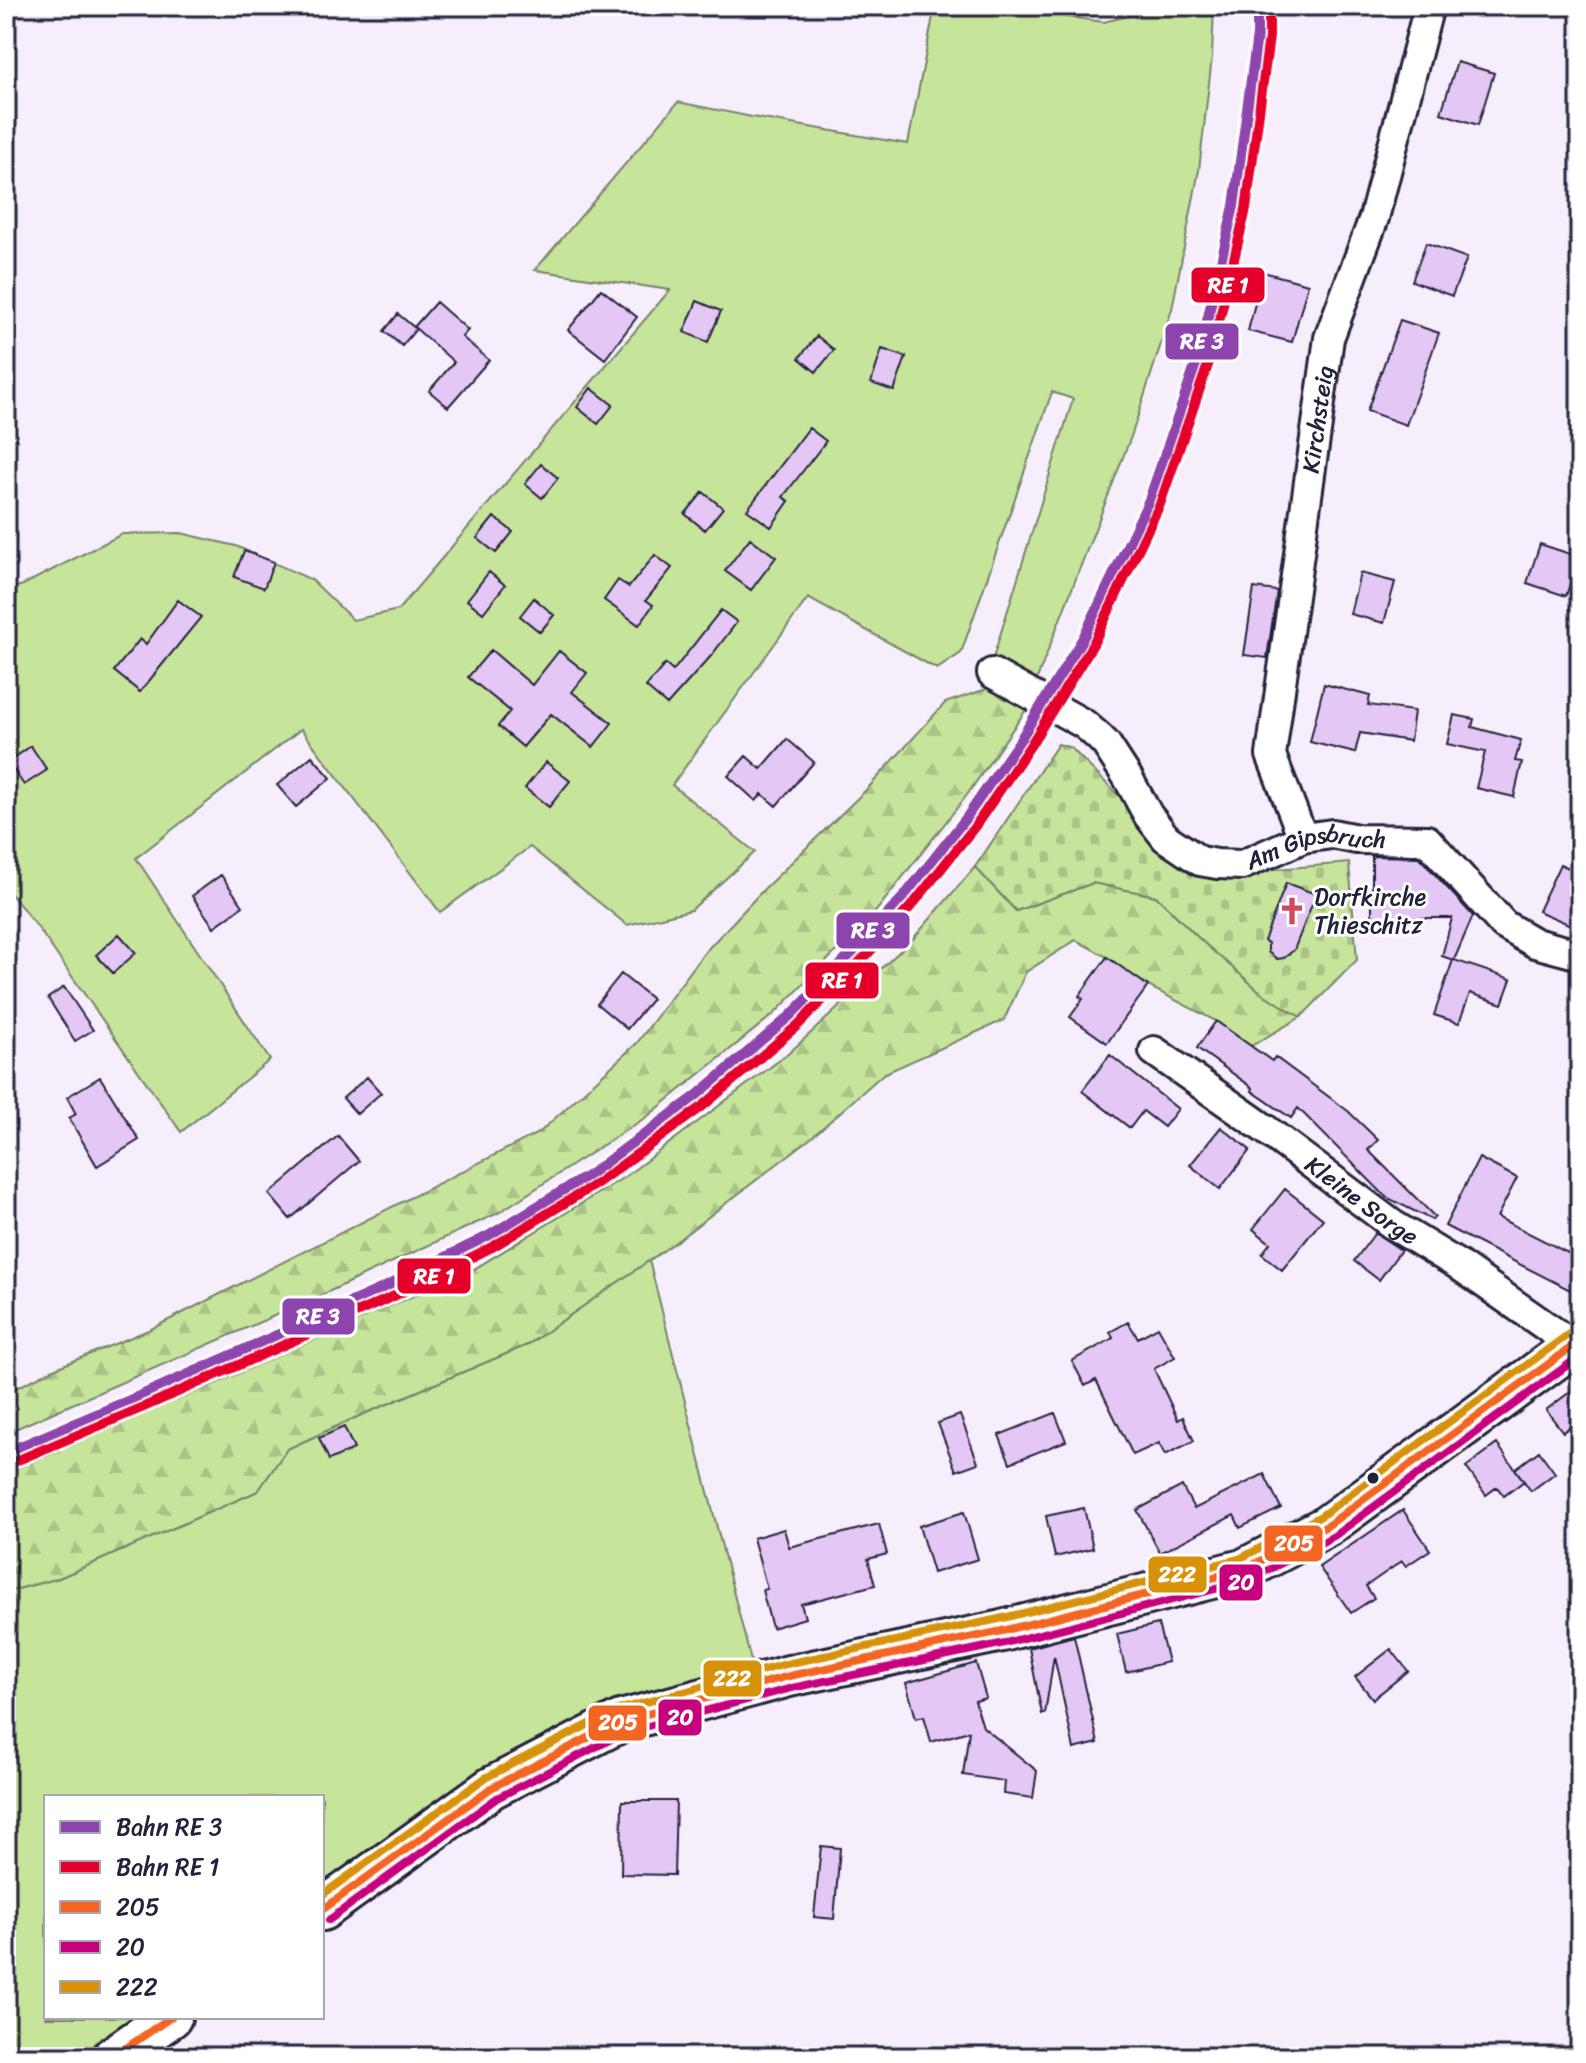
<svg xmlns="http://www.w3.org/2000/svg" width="1586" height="2063" font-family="Sriracha,sans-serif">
  <defs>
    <pattern id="forest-firs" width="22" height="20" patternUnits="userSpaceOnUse" patternTransform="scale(2)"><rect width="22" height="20" fill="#c7e49b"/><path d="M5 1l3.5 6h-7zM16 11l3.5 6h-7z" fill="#abc386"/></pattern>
    <pattern id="cemetery-stones" width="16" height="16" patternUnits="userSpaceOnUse" patternTransform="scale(2)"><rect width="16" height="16" fill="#c7e49b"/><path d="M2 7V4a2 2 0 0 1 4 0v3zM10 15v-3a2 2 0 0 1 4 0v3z" fill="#abc386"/></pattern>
  </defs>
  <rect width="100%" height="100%" fill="#f7eefc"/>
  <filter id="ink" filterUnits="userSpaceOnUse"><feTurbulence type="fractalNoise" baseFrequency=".0125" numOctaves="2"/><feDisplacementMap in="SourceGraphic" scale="16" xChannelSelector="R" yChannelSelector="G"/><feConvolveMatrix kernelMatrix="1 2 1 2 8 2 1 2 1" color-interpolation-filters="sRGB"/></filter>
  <g filter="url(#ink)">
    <!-- green -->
    <path fill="#c7e49b" stroke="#74836b" stroke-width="2" d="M935,6h55l114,16 28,-7 4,-9h78l-2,51 -13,113 -27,139 -40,125 -97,250 -45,-16 83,-269 -21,-7 -91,261 -24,16 -129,-71 -136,187 83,67 -64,58 -64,15 -97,-78 -90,65 -139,-183 -165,129 134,202 -89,72 -145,-207 -30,-37v-298l17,-5 99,-51 59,-1 55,13 76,34 41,40 45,-10 272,-320 -135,-20 143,-168 74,15 156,27z
      M649,1260l103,405 -195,66 -67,40 -168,120v-94h-276v220h91l-57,40h-74v-465l53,-14 199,-87 29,-42 72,-33 168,-71z"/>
    <!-- forest -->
    <path fill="url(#forest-firs)" stroke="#74836b" stroke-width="2" d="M995,686l35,18 -63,91 -91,116 -101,102 -127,103 -150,97 -183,85 -309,135v-40l50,-25 95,-39 389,-197 97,-89 68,-91 59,-63 104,-101 77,-85z
      M975,867l41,44 77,-28 63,13 47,46 60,52 38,23 -50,29 -35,-25 -68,-35 -41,-29 -31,-17 -50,32 -22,48 -121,54 -72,64 -138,106 -146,101 -168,71 -72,33 -29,42 -199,87 -53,14v-119l197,-84 271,-120 152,-93 163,-123 123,-113z"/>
    <!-- cemetery -->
    <path fill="url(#cemetery-stones)" stroke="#74836b" stroke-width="2" d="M1058,744l13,4 98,98 70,26 110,-9 8,97 -56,57 -38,-23 -60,-52 -47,-46 -63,-13 -77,28 -41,-44z"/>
    <!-- building -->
    <path fill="#e5c7f6" stroke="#22223b" stroke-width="2" d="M1457,62l37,11 -16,52 -37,-12z
      M1426,243l41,15 -15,38 -40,-15z
      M1263,272l45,12 -16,58 -44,-11z
      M601,289l36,28 -32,42 -37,-29z
      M697,301l24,10 -13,31 -24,-10z
      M436,302l32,28 -6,7 27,23 -41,47 -19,-16 25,-29 -40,-35z
      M398,314l18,15 -14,17 -18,-15z
      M1400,320l39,13 -33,92 -39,-14z
      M817,336l17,14 -18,22 -17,-14z
      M882,349l24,8 -12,34 -23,-8z
      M591,388l22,17 -15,19 -21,-17z
      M809,428l17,13 -43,56 6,4 -18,26 -24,-17z
      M541,464l17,14 -16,20 -17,-14z
      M703,492l20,16 -18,22 -20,-16z
      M494,517l19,15 -17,21 -19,-15z
      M750,538l26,19 -25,33 -26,-19z
      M1540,544l39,13 -13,39 -39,-13z
      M244,551l30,11 -10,26 -30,-11z
      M655,555l17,13 -26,32 7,5 -14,20 -35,-25 14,-20 11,7z
      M489,572l16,13 -22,28 -16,-13z
      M1360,573l35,9 -11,41 -34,-9z
      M1254,588l23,3 -10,67 -23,-3z
      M534,598l20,17 -14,17 -20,-16z
      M178,600l23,17 -61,75 -26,-21 26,-32 6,5z
      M721,610l16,12 -26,34 -44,49 -21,-18 19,-23 8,7z
      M491,650l41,35 27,-34 28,22 -15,19 40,31 -19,24 -42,-33 -28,33 -25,-21 12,-15 -42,-34z
      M1324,684l46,12 -2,9 46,6 -4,30 -50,-8 -5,20 -45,-11z
      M1454,715l20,4 -2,8 49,13 -6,21 7,1 -8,35 -38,-9 9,-36 -38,-8z
      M787,739l27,23 -38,44 -14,-12 -6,7 -28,-25 18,-20 15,13z
      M31,746l16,24 -23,15 -16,-23z
      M312,756l19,22 -35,29 -19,-22z
      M546,762l24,19 -21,26 -24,-19z
      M1372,856l47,1 54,59 -19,44 57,19 -9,25 -32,-11 -11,30 -25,-8 19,-55 -11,-4 10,-38h-80z
      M1560,864l20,9v56l-42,-18z
      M221,875l22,31 -29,21 -22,-31z
      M1286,883l30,11 -22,56 -10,8 -7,1 -9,-7v-9l-4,-2z
      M119,934l17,19 -23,20 -17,-18z
      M1107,957l41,29 -41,57 -37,-26 13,-18 -4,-3z
      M621,974l31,25 -25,30 -30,-25z
      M64,987l29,43 -18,11 -27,-43z
      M1216,1021l56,40 3,-4 73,54 30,29 -10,10 67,67 -3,3 -46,-23 -88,-89 -7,10 -39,-27 1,-3 -56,-40z
      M1110,1055l68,54 -14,18 -21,-16 -13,17 -48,-37z
      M100,1077l39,63 -42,26 -28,-48 7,-4 -9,-17z
      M367,1077l14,16 -24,21 -14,-16z
      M1221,1127l29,23 -30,39 -30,-24z
      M338,1136l21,25 -69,58 -21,-25z
      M1479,1158l38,20 -20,39 83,42v11l-10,20 -125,-64z
      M1285,1189l38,30 -41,51 -20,-16 8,-11 -17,-14z
      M1375,1233l26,17 -22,30 -25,-19z
      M1128,1322l10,16 20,-11 17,30 -21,12 24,51 5,-3 11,24 -29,14 -6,-12 -26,12 -37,-75 -11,6 -13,-25 41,-23 -3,-6z
      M1570,1392l10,14v13l-17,13 -17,-22z
      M1055,1413l11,28 -56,22 -11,-28z
      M960,1415l18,48 -22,8 -18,-48z
      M344,1427l10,22 -25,11 -10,-22z
      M1497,1444l27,37 -20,15 -7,-9 -11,8 -20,-28z
      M1539,1451l16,22 -24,18 -16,-22z
      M1264,1474l17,34 -41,20 -6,-13 -74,38 -23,-43 45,-24 12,23z
      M1084,1508l9,40 -38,9 -9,-41z
      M1403,1510l27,40 -24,16 -4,-5 -36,25 8,12 -23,15 -32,-46z
      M964,1512l14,47 -45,14 -14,-47z
      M879,1524l8,30 -19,5 7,26 -74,19 4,14 -33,10 -10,-38 5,-1 -14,-51 31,-9 5,18z
      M1158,1624l10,38 -42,10 -9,-38z
      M1074,1636l24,107 -24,6 -20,-93 -9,58h-3l-13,-66z
      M1391,1649l17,22 -35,28 -18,-22z
      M976,1663l10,35 -11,3 8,26 54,44 -4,27 -30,-4 1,-13 -41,-6 6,-44 -38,11 -7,-26 -8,2 -10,-35z
      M622,1801h54l-2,74 -53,-1z
      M821,1846l19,2 -6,71 -20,-2z"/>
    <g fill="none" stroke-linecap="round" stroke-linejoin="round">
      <defs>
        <g id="minor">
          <path id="s1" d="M992,673l92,51 15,13 7,7 22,34 20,37 18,23 34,23 17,3 25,1 61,-27 29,-4 25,5 70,1 77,85 31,18 45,12"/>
          <path id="s2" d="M1303,838l-32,-83 58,-417 45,-120 55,-212"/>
          <path id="s3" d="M1154,1051l111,78 128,96 64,39 117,82"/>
        </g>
        <path id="secondary" d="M322,1910l169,-122 130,-67 168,-45 213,-45 241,-61 84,-44 253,-185
          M113,2057l58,-40"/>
      </defs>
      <!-- minor casing -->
      <use href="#minor" stroke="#22223b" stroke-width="34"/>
      <!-- secondary casing -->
      <use href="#secondary" stroke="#22223b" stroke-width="46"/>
      <!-- minor -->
      <use href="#minor" stroke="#fff" stroke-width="28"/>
      <!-- secondary -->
      <use href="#secondary" stroke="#fff" stroke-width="40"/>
      <defs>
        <path id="bus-1" d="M322,1910l169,-122 130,-67 168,-45 213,-45 241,-61 84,-44 253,-185
          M113,2057l58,-40"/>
        <path id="bus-2" d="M329,1920l168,-122 128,-66 167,-44 213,-45 242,-62 87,-45 246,-180"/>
        <path id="bus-3" d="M322,1895l163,-117 132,-68 169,-46 213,-45 240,-60 82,-43 252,-185"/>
      </defs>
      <!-- bus-1 casing -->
      <use href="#bus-1" stroke="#fff" stroke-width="14"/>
      <!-- bus-2 casing -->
      <use href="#bus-2" stroke="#fff" stroke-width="14"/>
      <!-- bus-3 casing -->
      <use href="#bus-3" stroke="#fff" stroke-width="14"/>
      <!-- bus-1 -->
      <use href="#bus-1" stroke="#f26522" stroke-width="8"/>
      <!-- bus-2 -->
      <use href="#bus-2" stroke="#c7007e" stroke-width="8"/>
      <!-- bus-3 -->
      <use href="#bus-3" stroke="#d79209" stroke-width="8"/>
      <defs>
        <path id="rail-1" d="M6,1452l135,-57 246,-109 101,-50 102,-62 106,-78 94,-80 65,-66 50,-55 61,-77 54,-78 63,-102 66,-138 50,-145 35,-149 23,-171v-29"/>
        <path id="rail-2" d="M11,1463l135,-57 246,-109 102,-51 102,-62 107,-78 95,-81 66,-67 50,-55 62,-78 54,-79 63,-102 67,-140 50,-145 36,-150 23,-172v-31"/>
      </defs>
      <!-- rail-1 casing -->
      <use href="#rail-1" stroke="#fff" stroke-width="16"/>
      <!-- rail-2 casing -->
      <use href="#rail-2" stroke="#fff" stroke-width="16"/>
      <!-- rail-1 -->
      <use href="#rail-1" stroke="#8e44ad" stroke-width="10"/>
      <!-- rail-2 -->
      <use href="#rail-2" stroke="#e4002b" stroke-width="10"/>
    </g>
  </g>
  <!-- icons -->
  <defs>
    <symbol id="church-bare" viewBox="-9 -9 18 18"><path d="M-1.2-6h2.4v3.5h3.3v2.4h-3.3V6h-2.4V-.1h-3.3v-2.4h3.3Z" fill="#d1495b" stroke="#fff" stroke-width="2.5" paint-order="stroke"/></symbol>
  </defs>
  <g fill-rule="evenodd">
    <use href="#church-bare" x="1272" y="891" width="40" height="40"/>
  </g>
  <!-- markers -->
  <circle fill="#22223b" stroke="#fff" stroke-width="3" cx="1373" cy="1478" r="7"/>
  <g text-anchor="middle" stroke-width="6" stroke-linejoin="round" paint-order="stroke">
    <!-- street labels -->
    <g font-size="24" fill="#22223b" stroke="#fff">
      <text dy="8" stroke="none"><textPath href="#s2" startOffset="428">Kirchsteig</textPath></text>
      <text dy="8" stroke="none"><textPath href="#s1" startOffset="408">Am Gipsbruch</textPath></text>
      <text dy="8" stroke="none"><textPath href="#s3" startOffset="256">Kleine Sorge</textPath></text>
    </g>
    <!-- poi labels -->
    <g font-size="24" fill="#22223b" stroke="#fff" text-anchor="start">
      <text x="1314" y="905">Dorfkirche<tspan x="1314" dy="28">Thieschitz</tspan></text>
    </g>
  </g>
  <g stroke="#fff" stroke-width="3">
    <rect x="1190" y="266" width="76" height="38" rx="8" fill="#e4002b"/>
    <rect x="1164" y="322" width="76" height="39" rx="8" fill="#8e44ad"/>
    <rect x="835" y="911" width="76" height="39" rx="8" fill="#8e44ad"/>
    <rect x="804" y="961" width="76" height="39" rx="8" fill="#e4002b"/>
    <rect x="396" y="1257" width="76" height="38" rx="8" fill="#e4002b"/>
    <rect x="281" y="1297" width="75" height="39" rx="8" fill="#8e44ad"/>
    <rect x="1263" y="1524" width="61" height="39" rx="8" fill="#f26522"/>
    <rect x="1147" y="1555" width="61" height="39" rx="8" fill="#d79209"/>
    <rect x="1218" y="1563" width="46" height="39" rx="8" fill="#c7007e"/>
    <rect x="702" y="1659" width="61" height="39" rx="8" fill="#d79209"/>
    <rect x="657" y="1698" width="46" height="39" rx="8" fill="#c7007e"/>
    <rect x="587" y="1704" width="61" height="38" rx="8" fill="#f26522"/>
  </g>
  <g font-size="22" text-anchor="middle" font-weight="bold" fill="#fff">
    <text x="1228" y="293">RE 1</text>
    <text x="1202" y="349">RE 3</text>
    <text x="873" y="938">RE 3</text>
    <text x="842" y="988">RE 1</text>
    <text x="434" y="1284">RE 1</text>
    <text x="318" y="1324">RE 3</text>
    <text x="1294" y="1551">205</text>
    <text x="1177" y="1582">222</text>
    <text x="1241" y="1590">20</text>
    <text x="732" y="1686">222</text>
    <text x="680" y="1725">20</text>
    <text x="618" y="1730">205</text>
  </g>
  <!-- margin -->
  <rect width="1586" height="2063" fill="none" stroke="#fff" stroke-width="32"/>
  <rect x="16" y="16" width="1554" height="2031" fill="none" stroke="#22223b" stroke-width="3" filter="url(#ink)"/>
  <!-- legend -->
  <rect x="44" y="1795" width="280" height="224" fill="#ffffff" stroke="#a7a7b1" stroke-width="2"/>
  <rect x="60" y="1821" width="40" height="12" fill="#8e44ad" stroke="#a7a7b1" stroke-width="2"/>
  <text x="116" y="1835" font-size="24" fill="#22223b">Bahn RE 3</text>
  <rect x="60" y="1861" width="40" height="12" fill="#e4002b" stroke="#a7a7b1" stroke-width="2"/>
  <text x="116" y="1875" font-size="24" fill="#22223b">Bahn RE 1</text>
  <rect x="60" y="1901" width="40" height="12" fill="#f26522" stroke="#a7a7b1" stroke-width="2"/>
  <text x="116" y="1915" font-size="24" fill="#22223b">205</text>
  <rect x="60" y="1941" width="40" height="12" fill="#c7007e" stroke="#a7a7b1" stroke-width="2"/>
  <text x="116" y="1955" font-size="24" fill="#22223b">20</text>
  <rect x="60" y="1981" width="40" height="12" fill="#d79209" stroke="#a7a7b1" stroke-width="2"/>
  <text x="116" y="1995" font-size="24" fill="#22223b">222</text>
</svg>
